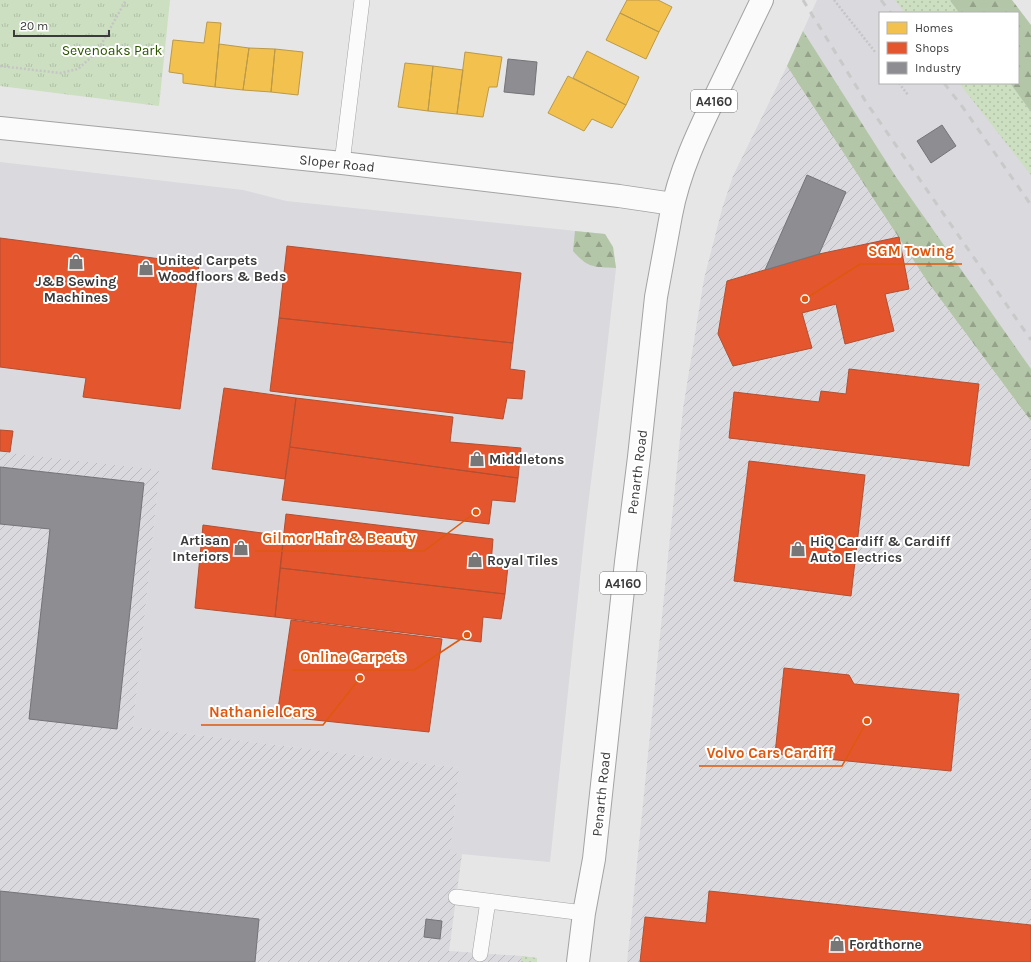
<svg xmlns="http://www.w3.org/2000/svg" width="1031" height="962" font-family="Karla,sans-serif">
  <defs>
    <pattern id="industrial-furrows" width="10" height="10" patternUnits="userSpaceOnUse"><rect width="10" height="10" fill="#d9d9de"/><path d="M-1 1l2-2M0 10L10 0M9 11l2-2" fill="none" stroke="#bbbbbf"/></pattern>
    <pattern id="grass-dots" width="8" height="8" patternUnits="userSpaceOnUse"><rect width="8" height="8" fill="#ccdfc0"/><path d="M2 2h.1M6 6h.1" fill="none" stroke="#b0c0a6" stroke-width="1.8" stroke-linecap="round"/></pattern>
    <pattern id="forest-firs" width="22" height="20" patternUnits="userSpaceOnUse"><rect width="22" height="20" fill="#b4c6a8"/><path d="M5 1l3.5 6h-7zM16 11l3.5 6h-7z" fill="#94a28a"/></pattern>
    <pattern id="park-tufts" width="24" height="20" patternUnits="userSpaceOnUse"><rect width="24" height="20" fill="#ccdfc0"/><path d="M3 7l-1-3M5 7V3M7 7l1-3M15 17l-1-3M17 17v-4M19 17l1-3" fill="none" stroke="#b0c0a6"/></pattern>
  </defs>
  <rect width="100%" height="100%" fill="#e6e6e6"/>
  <!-- built -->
  <path fill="#d9d9de" d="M817,0h133l9,13h-79v70h130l21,29v309l-104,-140 -140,-215z
    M0,162l243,28 43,11 319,33 8,13 3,21 -13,116 -18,146 -35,332 -100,-9 9,-85 -326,-41 25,-241 -158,-33z"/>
  <!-- industrial -->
  <path fill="url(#industrial-furrows)" d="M787,66l140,215 104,140v541h-404l56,-553 21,-130 18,-70 11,-33z
    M0,452l159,18 -1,16 -25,241 326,41 -9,85 12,1 -13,97 73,5 15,2v4h-537z"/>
  <!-- grass -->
  <path fill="url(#grass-dots)" d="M895,0h55l9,13h-54z
    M959,83h51l21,29v63z
    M522,956l15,2v4h-16z"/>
  <!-- forest -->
  <path fill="url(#forest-firs)" d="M950,0h62l19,25v87l-21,-29h8v-70h-59z
    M803,31l93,146 135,192v52l-104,-140 -140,-215z
    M575,231l30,3 8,13 3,21c-23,-1 -28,0 -43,-17z"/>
  <!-- park -->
  <path fill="url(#park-tufts)" d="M0,0h170l-11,106 -159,-20z"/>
  <!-- homes -->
  <path fill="#f2c14e" stroke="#bb9949" d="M627,0h31l14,7 -13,25 -39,-19z
    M620,13l39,19 -13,27 -40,-19z
    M207,22l14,1 -6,64 -32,-4v-9l-14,-2 4,-32 31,3z
    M219,44l30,4 -6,42 -28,-3z
    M249,48l26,1 -4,43 -28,-2z
    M275,49l28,3 -5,43 -27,-3z
    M587,51l52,26 -13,28 -53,-27z
    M465,52l37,5 -5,30h-8l-6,30 -26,-3z
    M405,63l28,3 -5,45 -30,-4z
    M433,66l30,4 -6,44 -29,-3z
    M568,76l58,29 -14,23 -20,-9 -8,12 -36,-18z"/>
  <!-- shops -->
  <path fill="#e4572e" stroke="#b14f32" d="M899,237l10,52 -24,5 9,37 -49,13 -9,-40 -34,9 10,35 -79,18 -15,-32 9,-53 92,-27z
    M0,238l199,26 -19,145 -97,-12 3,-19 -86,-11z
    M287,246l234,27 -8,70 -234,-25z
    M279,318l234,25 -3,26 15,2 -3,28 -15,-1 -4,21 -233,-28z
    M849,369l130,15 -10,82 -240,-28 5,-46 85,10 2,-11 25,3z
    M224,388l72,10 -11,81 -73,-10z
    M296,398l157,19 -3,25 71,6 -3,30 -228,-31z
    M0,430l13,1 -3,21 -10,-1z
    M290,447l228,31 -3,24 -23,-2 -3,24 -207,-24z
    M749,461l116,14 -14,121 -117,-15z
    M286,514l207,25 -2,25 17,2 -3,28 -225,-26z
    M203,525l81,11 -9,81 -80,-9z
    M280,568l225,26 -4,25 -18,-2 -2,25 -206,-25z
    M291,620l151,19 -13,93 -152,-16z
    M784,668l65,7 5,9 105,10 -8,77 -176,-17z
    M709,891l322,34v37h-391l5,-45 61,6z"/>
  <!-- industry -->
  <path fill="#8d8d92" stroke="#747478" d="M508,59l29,3 -3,33 -30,-3z
    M942,125l14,21 -25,17 -14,-22z
    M807,175l39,17 -27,62 -54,16z
    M0,467l144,16 -27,246 -88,-10 21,-190 -50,-5z
    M0,891l259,28 -4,43h-255z
    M426,919l16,2 -2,18 -16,-2z"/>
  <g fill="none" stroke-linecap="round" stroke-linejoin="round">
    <defs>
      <path id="service" d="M342,163l20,-163
        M456,897l128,16
        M480,954l8,-53"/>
      <path id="tertiary" d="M0,128l342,35 277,33 54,8"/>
      <path id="primary" d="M578,962l6,-49 10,-54 32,-297 13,-105 17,-160 15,-82c8,-43 27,-83 46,-122 15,-31 30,-62 45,-93"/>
    </defs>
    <!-- service casing -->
    <use href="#service" stroke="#a3a3a4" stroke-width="16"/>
    <!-- tertiary casing -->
    <use href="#tertiary" stroke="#a3a3a4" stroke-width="24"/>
    <!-- primary casing -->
    <use href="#primary" stroke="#a3a3a4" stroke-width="24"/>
    <!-- path -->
    <path stroke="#c5c5c6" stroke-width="2.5" stroke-dasharray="2 2" stroke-linecap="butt" d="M834,0l42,53
      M0,66l60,7 18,-4 19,-17 29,-52
      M899,83l9,12"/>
    <!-- service -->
    <use href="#service" stroke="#fbfbfb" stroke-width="15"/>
    <!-- tertiary -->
    <use href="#tertiary" stroke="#fbfbfb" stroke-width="22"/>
    <!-- primary -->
    <use href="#primary" stroke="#fbfbfb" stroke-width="22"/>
    <!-- rail -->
    <path stroke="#c9c9ca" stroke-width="3" stroke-dasharray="7 7" stroke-linecap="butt" d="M803,0l63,102 165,238
      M881,0l10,13
      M944,83l20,26 67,96"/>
  </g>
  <!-- icons -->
  <defs>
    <symbol id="shop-bare" viewBox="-9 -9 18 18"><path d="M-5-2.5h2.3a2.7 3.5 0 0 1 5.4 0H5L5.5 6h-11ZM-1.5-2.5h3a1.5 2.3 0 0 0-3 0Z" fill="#777778" stroke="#fff" stroke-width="2.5" paint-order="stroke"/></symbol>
  </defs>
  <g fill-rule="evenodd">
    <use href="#shop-bare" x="65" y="251" width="22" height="22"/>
    <use href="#shop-bare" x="135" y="257" width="22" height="22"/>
    <use href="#shop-bare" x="466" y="448" width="22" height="22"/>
    <use href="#shop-bare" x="230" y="537" width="22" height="22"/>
    <use href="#shop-bare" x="787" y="538" width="22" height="22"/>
    <use href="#shop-bare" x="464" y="549" width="22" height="22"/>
    <use href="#shop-bare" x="826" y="933" width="22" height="22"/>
  </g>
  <g text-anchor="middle" stroke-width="4" stroke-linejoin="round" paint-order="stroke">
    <!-- shield labels -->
    <g fill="#fff" stroke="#767676" stroke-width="1">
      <rect x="691" y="90" width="46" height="22" rx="3"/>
      <rect x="600" y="572" width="46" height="22" rx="3"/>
    </g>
    <g font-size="13" font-weight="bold" fill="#3b3b3c">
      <text x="714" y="106">A4160</text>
      <text x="623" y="588">A4160</text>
    </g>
    <!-- park labels -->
    <g font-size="14" fill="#2c5400" stroke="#fff">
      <text x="112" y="55">Sevenoaks Park</text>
    </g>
    <!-- street labels -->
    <g font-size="14" fill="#3b3b3c" stroke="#fff">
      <text transform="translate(337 163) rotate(6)" y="5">Sloper Road</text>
      <text transform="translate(637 472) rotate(-83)" y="5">Penarth Road</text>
      <text transform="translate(601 794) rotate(-84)" y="5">Penarth Road</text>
    </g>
    <!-- poi labels -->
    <g font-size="14" font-weight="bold" fill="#3b3b3c" stroke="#fff" text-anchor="start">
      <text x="158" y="265">United Carpets<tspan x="158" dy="16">Woodfloors &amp; Beds</tspan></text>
      <text x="76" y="286" text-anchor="middle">J&amp;B Sewing<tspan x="76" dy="16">Machines</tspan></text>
      <text x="489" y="464">Middletons</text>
      <text x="229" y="545" text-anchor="end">Artisan<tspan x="229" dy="16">Interiors</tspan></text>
      <text x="810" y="546">HiQ Cardiff &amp; Cardiff<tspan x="810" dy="16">Auto Electrics</tspan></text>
      <text x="487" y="565">Royal Tiles</text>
      <text x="849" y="949">Fordthorne</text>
    </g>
  </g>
  <!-- callouts -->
  <path fill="none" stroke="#df580e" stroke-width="1.5" d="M805 299L860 264H962M476 512L424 551H255M467 635L414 670H292M360 678L323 725H201M867 721L842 766H699"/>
  <g fill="#df580e" stroke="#fff" stroke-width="1.5">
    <circle cx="805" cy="299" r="4"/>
    <circle cx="476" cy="512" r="4"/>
    <circle cx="467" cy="635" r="4"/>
    <circle cx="360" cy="678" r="4"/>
    <circle cx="867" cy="721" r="4"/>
  </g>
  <g font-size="15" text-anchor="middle" font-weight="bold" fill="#df580e" stroke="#fff" stroke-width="4" stroke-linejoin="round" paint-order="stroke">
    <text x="911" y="256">SGM Towing</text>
    <text x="339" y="543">Gilmor Hair &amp; Beauty</text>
    <text x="353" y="662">Online Carpets</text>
    <text x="262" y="717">Nathaniel Cars</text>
    <text x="770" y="758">Volvo Cars Cardiff</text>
  </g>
  <!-- legend -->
  <rect x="879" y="12" width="140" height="72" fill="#ffffff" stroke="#b1b1b1"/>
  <rect x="887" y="22" width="20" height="12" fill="#f2c14e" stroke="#b1b1b1"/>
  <text x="915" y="32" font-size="12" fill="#3b3b3c">Homes</text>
  <rect x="887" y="42" width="20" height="12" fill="#e4572e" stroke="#b1b1b1"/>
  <text x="915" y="52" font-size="12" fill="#3b3b3c">Shops</text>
  <rect x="887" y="62" width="20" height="12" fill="#8d8d92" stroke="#b1b1b1"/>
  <text x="915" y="72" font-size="12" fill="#3b3b3c">Industry</text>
  <!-- scale -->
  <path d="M14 30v6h95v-6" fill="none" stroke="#3b3b3c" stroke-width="2"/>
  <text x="20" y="30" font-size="12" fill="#3b3b3c" stroke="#ffffff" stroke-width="3" paint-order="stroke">20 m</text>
</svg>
